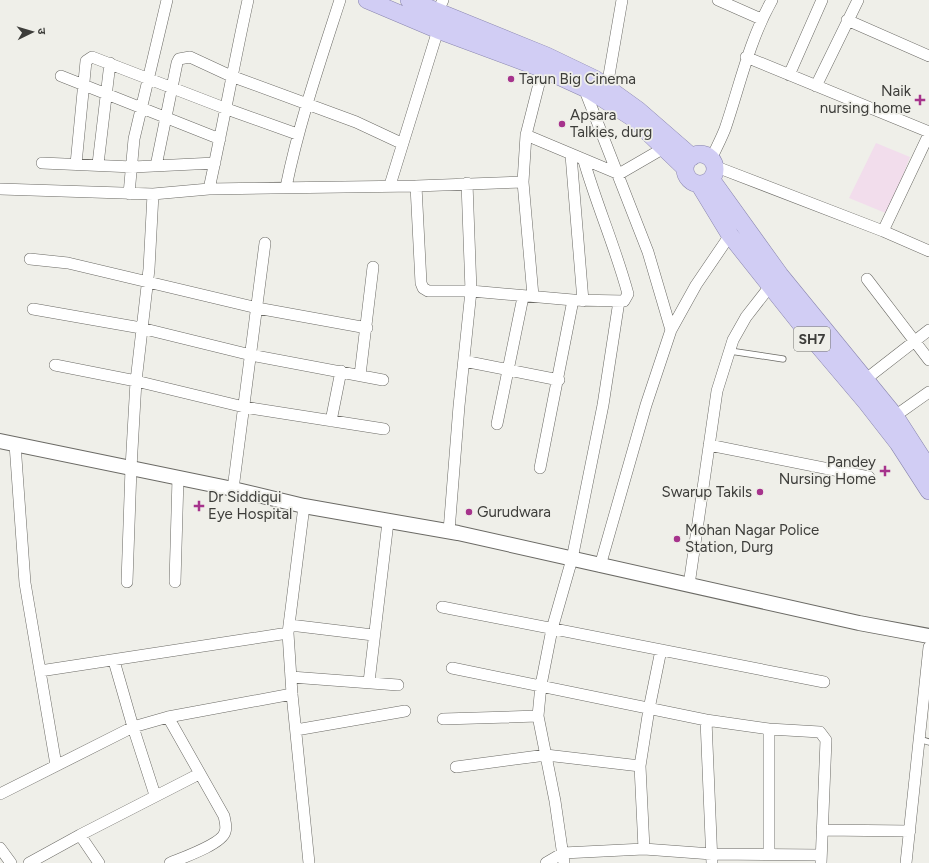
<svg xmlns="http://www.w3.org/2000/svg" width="929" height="863" font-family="Figtree,'Noto Sans Devanagari',sans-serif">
  <rect width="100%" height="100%" fill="#efefe9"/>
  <!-- commercial -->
  <path fill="#f2ddec" d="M876,143l34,14 -22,57 -39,-16z"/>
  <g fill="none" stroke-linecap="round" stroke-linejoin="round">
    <defs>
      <path id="service" d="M730,351l53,8
        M919,739l10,3"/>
      <path id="minor" d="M718,0l43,19
        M847,20l82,36
        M746,57l183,75
        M789,75l33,-75
        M61,76l159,63
        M816,86l42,-86
        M607,87l15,-87
        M584,88l64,164 23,78
        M526,135l93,39 50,-29
        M571,155l12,146
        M711,159c5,-10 10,-20 14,-30 15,-44 24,-88 47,-129
        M42,163l91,4 82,-4
        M76,164l10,-103 6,-4 135,52 70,25
        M98,164l12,-101
        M156,166l21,-103 2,-4 11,-2 41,19 125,46 45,21
        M714,166l169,65 46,-97
        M390,185l48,-155v-19l5,-11
        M416,186l5,97 2,5 5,3h43l102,9 51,1 4,-7c-12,-45 -31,-88 -44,-133
        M286,187c13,-64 34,-125 54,-187
        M0,189l153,5 56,-5 207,-3 107,-4
        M209,189c14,-63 25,-126 39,-189
        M129,194l5,-55 33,-139
        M883,231l46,20
        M30,259l38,4 189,45 110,20
        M867,279l62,81
        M533,296l-10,-114 3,-47 18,-71
        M33,309l108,19 110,27 132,25
        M464,361l95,19
        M55,365l81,16 108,26 140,22
        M360,375l13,-108
        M866,379l63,-49
        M895,416l34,-24
        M331,421l10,-50
        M497,424l26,-127
        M15,444l10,139 31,182
        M709,445l160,32
        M540,468l33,-168
        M233,489l32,-246
        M304,506l-16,127 4,61 17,169
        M449,531l10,-125 12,-115 -4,-108
        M600,566l46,-161 25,-75 25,-45 34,-50
        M127,582l4,-114 5,-87 13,-112 4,-75
        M175,582l3,-104
        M689,585l28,-194 16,-51 13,-23 28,-36
        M442,607l382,75
        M290,625l83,10
        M114,661l19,66 22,68
        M452,668l254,52 63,9 51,3 6,8 -5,123
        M40,671l248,-38
        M291,677l107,8
        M369,682l19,-160
        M168,717l56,99c1,5 3,11 1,16 -3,12 -43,26 -55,31
        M443,719l95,-3
        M706,720l6,143
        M769,729v124
        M296,730l109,-19
        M640,766l9,-57 12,-59
        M456,767l90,-12 94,11 4,83
        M0,794l133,-67 35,-10 124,-23
        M822,830l88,1
        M80,835l19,28
        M0,848l11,15
        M29,863l51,-28 119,-61
        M546,863l17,-10 81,-4 68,5 109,1
        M564,863l-9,-62 -17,-85 3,-31 11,-56 20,-70 31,-154 16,-104
        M906,863l23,-216"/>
      <path id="tertiary" d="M0,441l233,48 71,17 154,27 401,90 70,13"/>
      <path id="primary" d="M367,0l71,30 105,39 48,22 42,27 52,50
        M409,0l138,56 48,23 43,31 54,47
        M685 169a15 15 0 1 1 30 0a15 15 0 1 1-30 0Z
        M711,179l69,96 115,141 34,53
        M699,184l31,51 81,102 55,65 32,41 31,48"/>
    </defs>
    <!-- service casing -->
    <use href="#service" stroke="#6b6a65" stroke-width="7"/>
    <!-- minor casing -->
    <use href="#minor" stroke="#6b6a65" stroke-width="12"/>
    <!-- tertiary casing -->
    <use href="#tertiary" stroke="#6b6a65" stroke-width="16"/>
    <!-- primary casing -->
    <use href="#primary" stroke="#8985ae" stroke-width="18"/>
    <!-- service -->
    <use href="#service" stroke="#fff" stroke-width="5.5"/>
    <!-- minor -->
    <use href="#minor" stroke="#fff" stroke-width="11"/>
    <!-- tertiary -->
    <use href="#tertiary" stroke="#fff" stroke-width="14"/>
    <!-- primary -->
    <use href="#primary" stroke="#d1cdf4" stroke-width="17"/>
  </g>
  <!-- markers -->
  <g fill="#a6338c" stroke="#efefe9" stroke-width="1.5">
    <circle cx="511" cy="79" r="4"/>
    <path d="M918 94h4v4h4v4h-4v4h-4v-4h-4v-4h4z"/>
    <circle cx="562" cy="124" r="4"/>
    <path d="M883 465h4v4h4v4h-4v4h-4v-4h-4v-4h4z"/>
    <circle cx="760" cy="492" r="4"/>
    <path d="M197 500h4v4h4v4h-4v4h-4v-4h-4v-4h4z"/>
    <circle cx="469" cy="512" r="4"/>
    <circle cx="677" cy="539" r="4"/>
  </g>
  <g text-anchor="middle" stroke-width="3.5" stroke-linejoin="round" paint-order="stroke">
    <!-- shield labels -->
    <rect fill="#efefe9" stroke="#72726e" stroke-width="1" x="794" y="327" width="36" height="24" rx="3"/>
    <g font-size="14" font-weight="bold" fill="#3d3d3a">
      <text x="812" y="344">SH7</text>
    </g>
    <!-- poi labels -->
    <g font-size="15" fill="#3d3d3a" stroke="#efefe9" text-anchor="start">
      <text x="519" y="84">Tarun Big Cinema</text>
      <text x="911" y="96" text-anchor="end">Naik<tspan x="911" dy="17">nursing home</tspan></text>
      <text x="570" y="120">Apsara<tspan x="570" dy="17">Talkies, durg</tspan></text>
      <text x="876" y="467" text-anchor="end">Pandey<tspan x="876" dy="17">Nursing Home</tspan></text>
      <text x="752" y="497" text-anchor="end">Swarup Takils</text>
      <text x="208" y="502">Dr Siddiqui<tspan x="208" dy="17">Eye Hospital</tspan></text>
      <text x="477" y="517">Gurudwara</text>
      <text x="685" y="535">Mohan Nagar Police<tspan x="685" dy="17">Station, Durg</tspan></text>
    </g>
  </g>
  <!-- north arrow -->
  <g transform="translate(32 32) rotate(85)" stroke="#efefe9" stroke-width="3" paint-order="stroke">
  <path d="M0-3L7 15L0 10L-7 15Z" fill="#3d3d3a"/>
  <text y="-6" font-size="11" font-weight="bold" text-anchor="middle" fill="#3d3d3a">उ</text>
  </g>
</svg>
